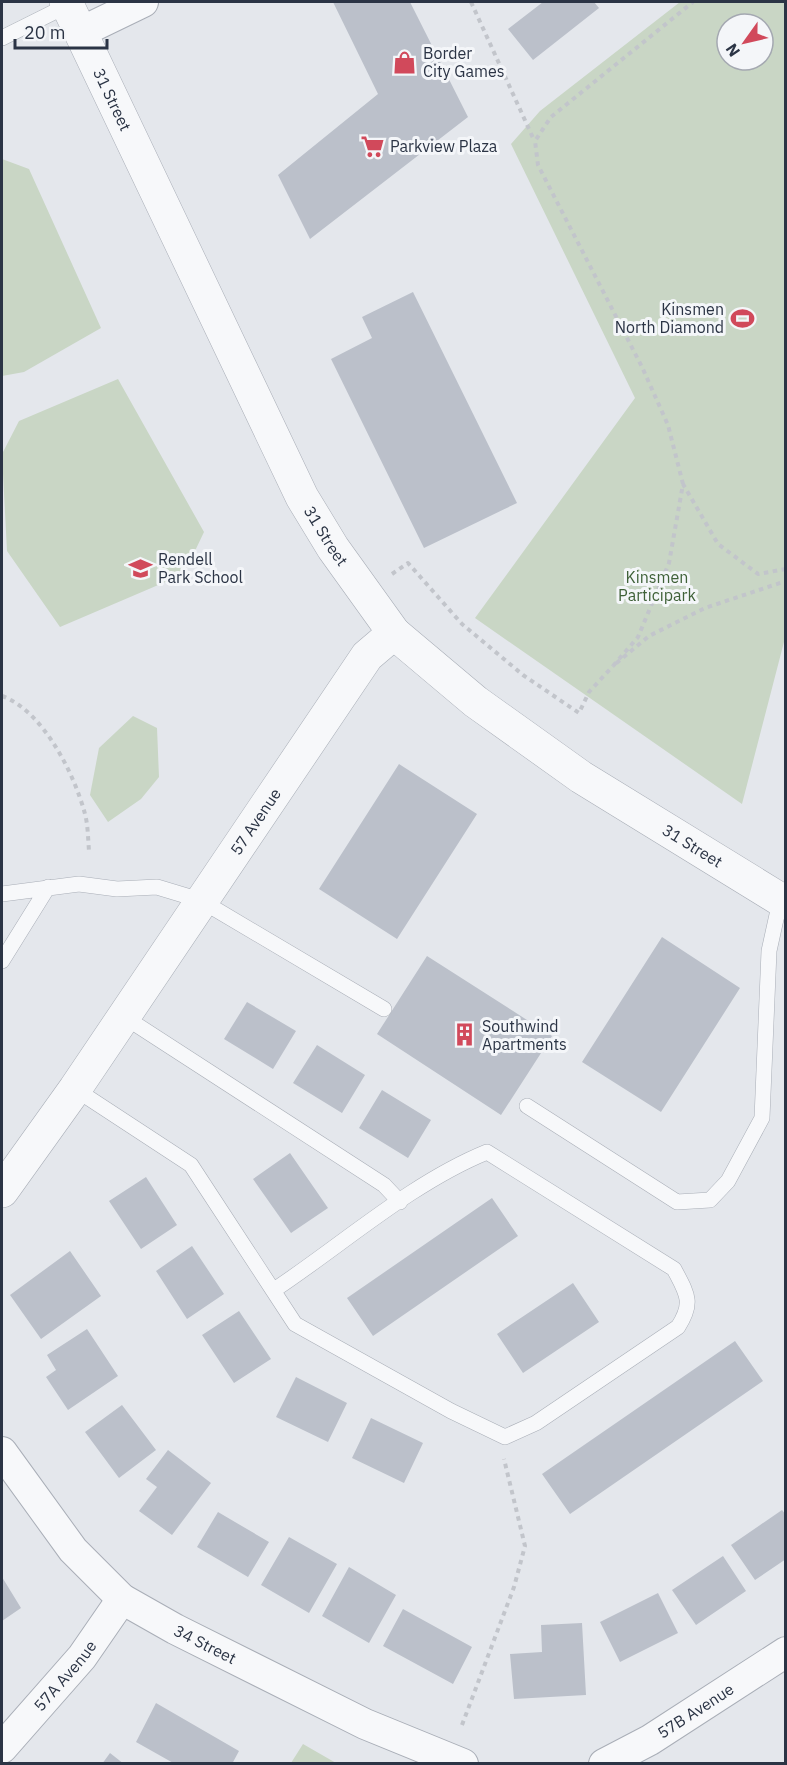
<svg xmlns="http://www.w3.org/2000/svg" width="787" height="1765" font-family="'IBM Plex Sans',sans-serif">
  <rect width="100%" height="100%" fill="#e4e7ec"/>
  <!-- green -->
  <path fill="#c9d6c5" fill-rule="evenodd" d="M680,2h105v636l-43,166 -267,-186 160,-220 -124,-254 29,-33zM727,24h36v36h-36z
    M2,159l27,10 72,159 -77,44 -22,4z
    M118,379l86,153 -20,42 -124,53 -53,-76 -5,-97 17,-33z
    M133,716l24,12 2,49 -18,22 -33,23 -18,-27 9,-47z
    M303,1744l33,19h-45z"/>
  <!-- building -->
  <path fill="#bbc0ca" d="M333,2h77l58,115 -158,122 -32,-64 100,-81z
    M543,2h51l5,6 -66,52 -25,-31z
    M413,292l104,211 -93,45 -93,-189 41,-21 -10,-21z
    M399,764l78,50 -80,125 -78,-50z
    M662,937l78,51 -79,124 -79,-50z
    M427,956l125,80 -51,79 -124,-81z
    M247,1002l49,29 -23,38 -49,-30z
    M317,1045l48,30 -23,38 -49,-30z
    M382,1090l49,30 -23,38 -49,-30z
    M290,1153l38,55 -37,25 -38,-54z
    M146,1177l31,48 -36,24 -32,-48z
    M492,1198l26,38 -145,100 -26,-38z
    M192,1246l32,48 -37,25 -31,-48z
    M70,1251l31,45 -60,43 -31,-44z
    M573,1283l26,39 -76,51 -26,-39z
    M239,1311l32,48 -37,24 -32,-48z
    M87,1329l31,47 -50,34 -22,-33 10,-7 -9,-15z
    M735,1341l28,40 -193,133 -28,-40z
    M296,1377l51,26 -19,39 -52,-25z
    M122,1405l34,45 -37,28 -34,-46z
    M371,1418l52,25 -19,40 -52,-25z
    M168,1450l43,33 -39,52 -33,-24 18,-24 -11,-8z
    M782,1510l4,5v44l-31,21 -24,-35z
    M218,1512l51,30 -21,35 -51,-30z
    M289,1537l48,27 -28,49 -48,-28z
    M723,1556l23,35 -50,34 -24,-35z
    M349,1567l47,28 -27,48 -47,-27z
    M2,1577l19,31 -19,13z
    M658,1593l20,40 -58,29 -20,-40z
    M403,1609l69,38 -19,37 -70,-38z
    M582,1623l4,72 -72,4 -4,-45 32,-2 -1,-27z
    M156,1703l83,48 -7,13h-57l-39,-22z
    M110,1753l14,11h-22z"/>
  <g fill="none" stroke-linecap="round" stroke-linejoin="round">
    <defs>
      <path id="service" d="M2,38l66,-33
        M2,894l77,-10 38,5 40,-2 43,13 184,109
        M2,961l46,-74
        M123,1016l261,169 16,17
        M75,1089l116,76 104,159 156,87 54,26 31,-14 142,-96c16,-25 9,-33 -4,-58l-187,-117c-76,31 -145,93 -213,138
        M527,1106l150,96 33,-2 18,-19 34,-63 7,-167 11,-50"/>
      <g id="minor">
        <path d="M81,32l62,-30"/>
        <path id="s1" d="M2,1452l71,98 49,49 53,30 190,95 98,40"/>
        <path id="s2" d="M2,1748l80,-91 40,-58"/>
        <path id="s3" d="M604,1764l46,-24 136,-88"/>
      </g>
      <g id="tertiary">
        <path id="s4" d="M66,2l236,495 31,51 61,85 82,69 105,75 205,126"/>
        <path id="s5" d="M2,1191l73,-102 292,-433 27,-23"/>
      </g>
    </defs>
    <!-- service casing -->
    <use href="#service" stroke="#a9aeb7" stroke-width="16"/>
    <!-- minor casing -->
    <use href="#minor" stroke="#a9aeb7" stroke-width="32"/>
    <!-- tertiary casing -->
    <use href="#tertiary" stroke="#a9aeb7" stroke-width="34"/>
    <!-- path -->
    <path stroke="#c2c5cb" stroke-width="4" stroke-dasharray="4.5 4.5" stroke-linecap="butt" d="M471,2l63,138
      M683,484l-15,-59 -26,-58 -104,-202 -3,-24 16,-24 142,-115
      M786,569l-28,5 -40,-30 -35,-60 -14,79 -31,74 -25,29 36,-30 56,-28 81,-27
      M392,574l16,-11 54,61 61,51 56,38 10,-21 24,-26
      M2,696c41,15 72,77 83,118 3,11 3,25 4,37
      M462,1725l52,-138 11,-41 -21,-87"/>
    <!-- service -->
    <use href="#service" stroke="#f7f8fa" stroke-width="15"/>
    <!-- minor -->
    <use href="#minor" stroke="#f7f8fa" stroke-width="30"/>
    <!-- tertiary -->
    <use href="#tertiary" stroke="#f7f8fa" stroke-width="33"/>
  </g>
  <!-- icons -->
  <defs>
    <symbol id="shop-bare" viewBox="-9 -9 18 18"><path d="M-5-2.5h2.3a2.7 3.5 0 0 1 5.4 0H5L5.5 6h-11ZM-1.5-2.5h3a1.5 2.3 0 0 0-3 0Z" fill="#d1495b" stroke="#f4f6f9" stroke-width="2.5" paint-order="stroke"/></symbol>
    <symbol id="supermarket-bare" viewBox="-9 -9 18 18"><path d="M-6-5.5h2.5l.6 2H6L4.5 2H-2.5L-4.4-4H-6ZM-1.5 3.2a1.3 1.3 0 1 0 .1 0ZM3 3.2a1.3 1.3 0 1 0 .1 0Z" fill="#d1495b" stroke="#f4f6f9" stroke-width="2.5" paint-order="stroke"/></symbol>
    <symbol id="stadium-bare" viewBox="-9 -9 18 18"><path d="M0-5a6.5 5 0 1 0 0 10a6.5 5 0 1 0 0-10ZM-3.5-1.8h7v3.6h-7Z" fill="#d1495b" stroke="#f4f6f9" stroke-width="2.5" paint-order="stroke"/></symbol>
    <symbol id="school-bare" viewBox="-9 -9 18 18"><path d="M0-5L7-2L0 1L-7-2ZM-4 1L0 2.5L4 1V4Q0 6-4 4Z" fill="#d1495b" stroke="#f4f6f9" stroke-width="2.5" paint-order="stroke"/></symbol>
    <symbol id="building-bare" viewBox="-9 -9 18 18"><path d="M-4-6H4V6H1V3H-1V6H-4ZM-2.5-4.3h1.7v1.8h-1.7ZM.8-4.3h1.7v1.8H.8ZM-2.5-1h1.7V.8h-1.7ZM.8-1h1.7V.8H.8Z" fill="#d1495b" stroke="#f4f6f9" stroke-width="2.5" paint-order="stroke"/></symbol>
  </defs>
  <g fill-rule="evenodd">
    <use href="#shop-bare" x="388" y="46" width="33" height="33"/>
    <use href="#supermarket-bare" x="356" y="130" width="33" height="33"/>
    <use href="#stadium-bare" x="726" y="302" width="33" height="33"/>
    <use href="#school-bare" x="124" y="552" width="33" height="33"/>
    <use href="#building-bare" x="448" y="1018" width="33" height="33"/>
  </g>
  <g text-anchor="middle" stroke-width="6" stroke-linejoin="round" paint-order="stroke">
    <!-- poi labels -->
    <g font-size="16" fill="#2b3445" stroke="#f4f6f9" text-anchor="start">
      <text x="423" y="59">Border<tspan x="423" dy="18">City Games</tspan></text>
      <text x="390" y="152">Parkview Plaza</text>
      <text x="724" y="315" text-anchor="end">Kinsmen<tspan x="724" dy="18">North Diamond</tspan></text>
      <text x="158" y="565">Rendell<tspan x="158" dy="18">Park School</tspan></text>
      <text x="482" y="1032">Southwind<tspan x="482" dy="18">Apartments</tspan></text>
    </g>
    <!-- street labels -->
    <g font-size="16" fill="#2b3445" stroke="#f4f6f9">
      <text dy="6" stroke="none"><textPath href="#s4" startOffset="108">31 Street</textPath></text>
      <text dy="6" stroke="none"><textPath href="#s4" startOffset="594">31 Street</textPath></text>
      <text dy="6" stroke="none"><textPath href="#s5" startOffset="448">57 Avenue</textPath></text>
      <text dy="6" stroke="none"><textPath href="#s4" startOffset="1080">31 Street</textPath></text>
      <text dy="6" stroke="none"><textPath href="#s1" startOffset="285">34 Street</textPath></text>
      <text dy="6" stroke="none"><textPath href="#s2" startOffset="96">57A Avenue</textPath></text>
      <text dy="6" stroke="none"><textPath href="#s3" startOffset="106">57B Avenue</textPath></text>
    </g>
    <!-- park labels -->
    <g font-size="16" fill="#3f6138" stroke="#f4f6f9">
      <text x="657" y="583">Kinsmen<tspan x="657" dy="18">Participark</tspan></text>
    </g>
  </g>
  <!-- border -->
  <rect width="787" height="1765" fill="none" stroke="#2b3445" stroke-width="6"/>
  <!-- north arrow -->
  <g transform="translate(745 42) rotate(236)"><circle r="28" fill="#f4f6f9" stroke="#a4a8b1" stroke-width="1.5"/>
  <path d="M0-4.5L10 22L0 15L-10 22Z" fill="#d1495b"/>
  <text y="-9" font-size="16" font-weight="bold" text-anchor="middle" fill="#2b3445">N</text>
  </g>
  <!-- scale -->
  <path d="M15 39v9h92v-9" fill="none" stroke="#2b3445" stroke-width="3"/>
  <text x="24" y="39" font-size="18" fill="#2b3445" stroke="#f4f6f9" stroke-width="4.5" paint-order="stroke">20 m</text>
</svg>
